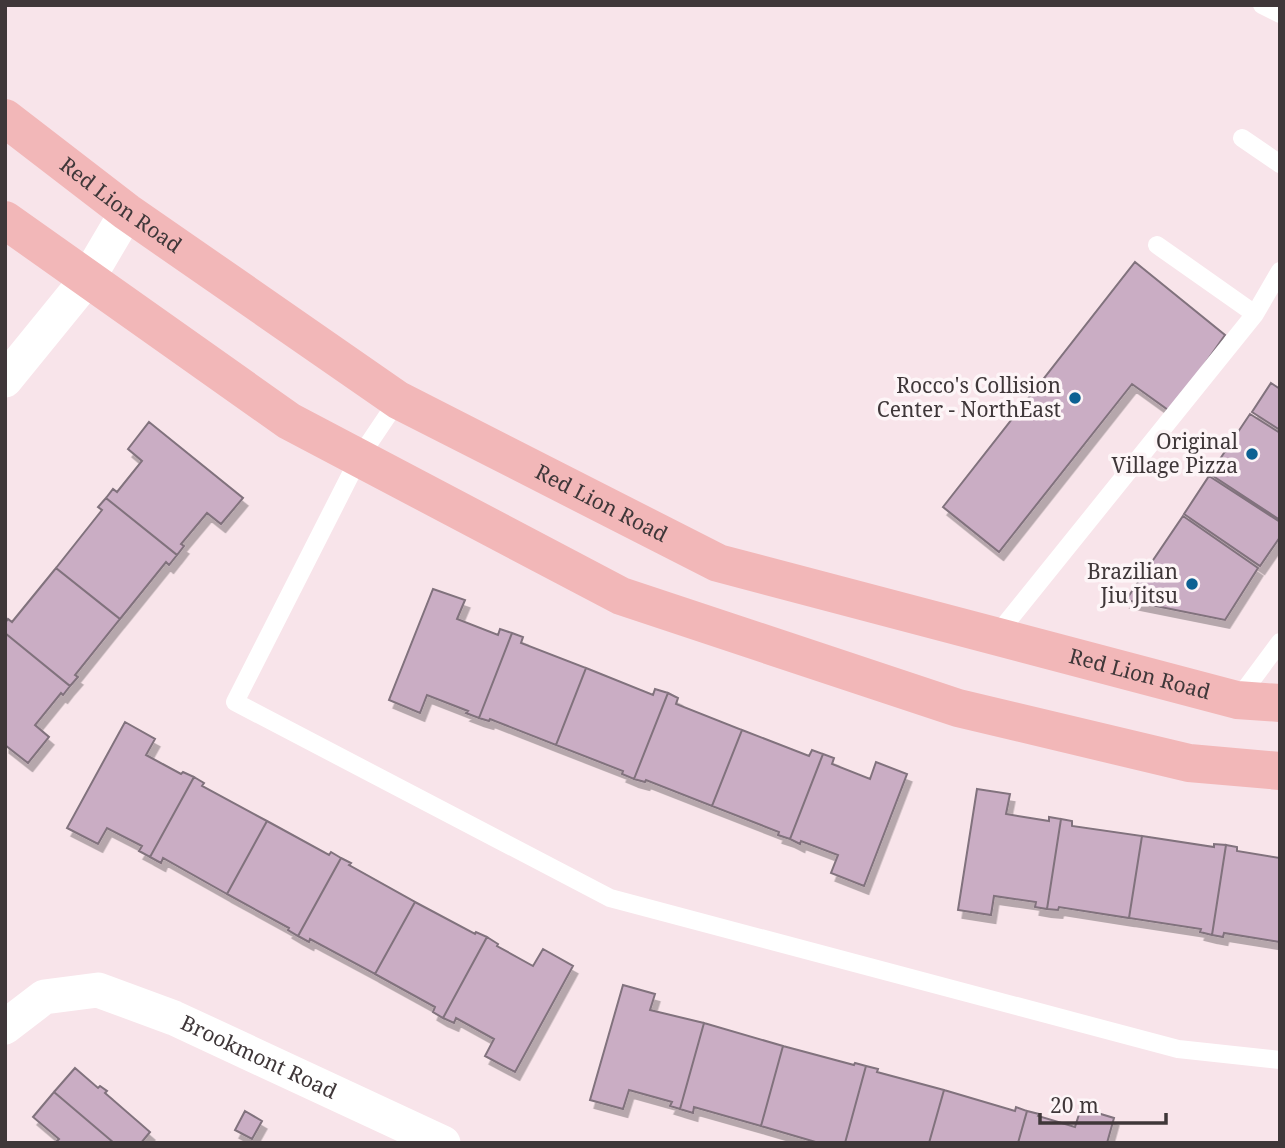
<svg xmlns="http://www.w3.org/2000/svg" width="1285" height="1148" font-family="'Noto Serif',serif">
  <defs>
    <filter id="shadow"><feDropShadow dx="4.5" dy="8" stdDeviation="0" flood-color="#0004"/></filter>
  </defs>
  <rect width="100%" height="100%" fill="#f8e4ea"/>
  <!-- building -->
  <path fill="#caadc4" stroke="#81727d" stroke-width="2" filter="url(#shadow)" d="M1135,262l90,73 -54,77 -39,-28 -133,168 -56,-45z
    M1271,383l9,6v41l-28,-18z
    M1250,414l30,19v87l-70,-46z
    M149,422l94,76 -22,26 -14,-11 -26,31 3,2 -7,9 -71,-57 7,-9 4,3 25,-31 -14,-12z
    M1209,476l71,46v15l-20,29 -76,-52z
    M106,498l71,57 -8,10 -3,-3 -46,57 -64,-51 46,-58 -4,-3z
    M1183,516l75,52 -33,52 -99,-20z
    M56,568l64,51 -45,56 3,2 -8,9 -65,-53v-10l3,-4 4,3z
    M433,589l32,11 -8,19 41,16 2,-6 12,4 -33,85 -13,-5 2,-2 -41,-16 -7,18 -31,-13z
    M5,633l65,53 -7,9 -2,-2 -26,32 14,12 -21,26 -23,-18z
    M512,633l11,4 -2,6 65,25 -30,77 -66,-26 -1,2 -10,-3z
    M586,668l67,27 2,-6 13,4 -34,86 -12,-5 1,-3 -67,-26z
    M668,693l10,5 -2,6 66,26 -30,76 -66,-26 -1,2 -11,-3z
    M125,722l30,17 -9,16 35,19 2,-2 11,5 -44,80 -11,-6 3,-5 -35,-18 -9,16 -31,-16z
    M742,730l67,26 3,-6 11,4 -33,85 -12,-4 1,-3 -67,-26z
    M823,754l11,4 -2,6 38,15 6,-17 31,12 -43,112 -33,-13 7,-18 -37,-14 -1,3 -10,-5z
    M194,777l10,6 -2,3 65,35 -40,73 -64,-36 -2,5 -11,-6z
    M977,789l33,5 -4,20 43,7v-4l12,2 -14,90 -12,-2 1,-5 -42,-6 -3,19 -33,-5z
    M1061,819l11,2v5l70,10 -13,82 -70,-11 -1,3 -11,-1z
    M267,821l62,34 2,-3 10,6 -43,78 -10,-6 1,-2 -62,-34z
    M1142,836l72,11v-3l12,1 -14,90 -12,-3 1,-3 -72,-11z
    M1226,845l11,2v4l43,7v84l-56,-9 -1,4 -11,-2z
    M341,858l10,5 -2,2 66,37 -40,72 -65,-35 -1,3 -11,-6z
    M415,902l60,32 1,-2 11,5 -44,81 -10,-6 2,-5 -60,-33z
    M487,937l11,7 -1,2 36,20 10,-17 30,17 -58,106 -30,-16 9,-17 -38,-21 -2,5 -11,-5z
    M623,985l32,9 -5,16 54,13 -24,86 -10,-3 2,-4 -43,-12 -6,19 -33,-9z
    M704,1023l79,23 -22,80 -67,-19 -1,6 -13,-4z
    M783,1046l71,19 1,-2 11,3 -21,77h-26l-58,-17z
    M866,1066l12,3 -1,3 67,18 -15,53h-84z
    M75,1068l23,20 2,-2 7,5 -2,2 45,39 -9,11h-27l-60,-51z
    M944,1090l71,21 1,-4 11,4 -9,32h-89z
    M54,1092l60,51h-59l4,-4 -26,-22z
    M1081,1108l33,10 -7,25h-89l9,-32 12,3 -1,2 37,11z
    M245,1111l17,10 -10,18 -17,-9z"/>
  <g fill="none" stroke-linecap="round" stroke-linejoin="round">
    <!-- service -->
    <path stroke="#fff" stroke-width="18" d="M1262,5l18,9
      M1242,138l38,26
      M1157,245l98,69
      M398,400l-39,58 -124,244 375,196 568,151 102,11
      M995,637l260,-323 25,-43
      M1237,700l43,-58"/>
    <!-- minor -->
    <g stroke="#fff" stroke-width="35">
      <path d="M5,380l83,-102 39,-66"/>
      <path id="s1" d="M5,1027l39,-30 54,-7 76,28 269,125"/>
    </g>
    <!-- primary -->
    <g stroke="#f2b7b8" stroke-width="38">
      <path id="s2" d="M5,118l122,94 271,188 320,163 519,137 43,3"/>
      <path d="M5,220l284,201 332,175 337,112 231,55 91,8"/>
    </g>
  </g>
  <!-- markers -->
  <g fill="#0d6193" stroke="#fdf5f7" stroke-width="2.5">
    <circle cx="1075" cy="398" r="7"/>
    <circle cx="1252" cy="454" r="7"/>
    <circle cx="1192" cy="584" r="7"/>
  </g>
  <g text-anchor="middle" stroke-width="7" stroke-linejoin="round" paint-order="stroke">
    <!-- street labels -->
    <g font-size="21" fill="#3f3739" stroke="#fdf5f7">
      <text dy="7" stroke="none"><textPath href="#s2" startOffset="145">Red Lion Road</textPath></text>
      <text dy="7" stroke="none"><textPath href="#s2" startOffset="712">Red Lion Road</textPath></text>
      <text dy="7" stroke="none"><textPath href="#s2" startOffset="1279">Red Lion Road</textPath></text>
      <text dy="7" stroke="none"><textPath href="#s1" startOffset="278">Brookmont Road</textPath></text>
    </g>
    <!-- poi labels -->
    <g font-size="21" fill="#3f3739" stroke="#fdf5f7" text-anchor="end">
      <text x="1061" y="393">Rocco's Collision<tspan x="1061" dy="24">Center - NorthEast</tspan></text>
      <text x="1238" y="449">Original<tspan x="1238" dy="24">Village Pizza</tspan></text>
      <text x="1178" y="579">Brazilian<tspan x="1178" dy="24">Jiu Jitsu</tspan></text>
    </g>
  </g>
  <!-- border -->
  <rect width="1285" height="1148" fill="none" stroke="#3f3739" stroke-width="14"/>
  <!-- scale -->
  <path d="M1040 1113v10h126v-10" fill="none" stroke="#3f3739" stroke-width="3.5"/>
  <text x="1050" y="1113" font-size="21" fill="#3f3739" stroke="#fdf5f7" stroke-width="5" paint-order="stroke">20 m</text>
</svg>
